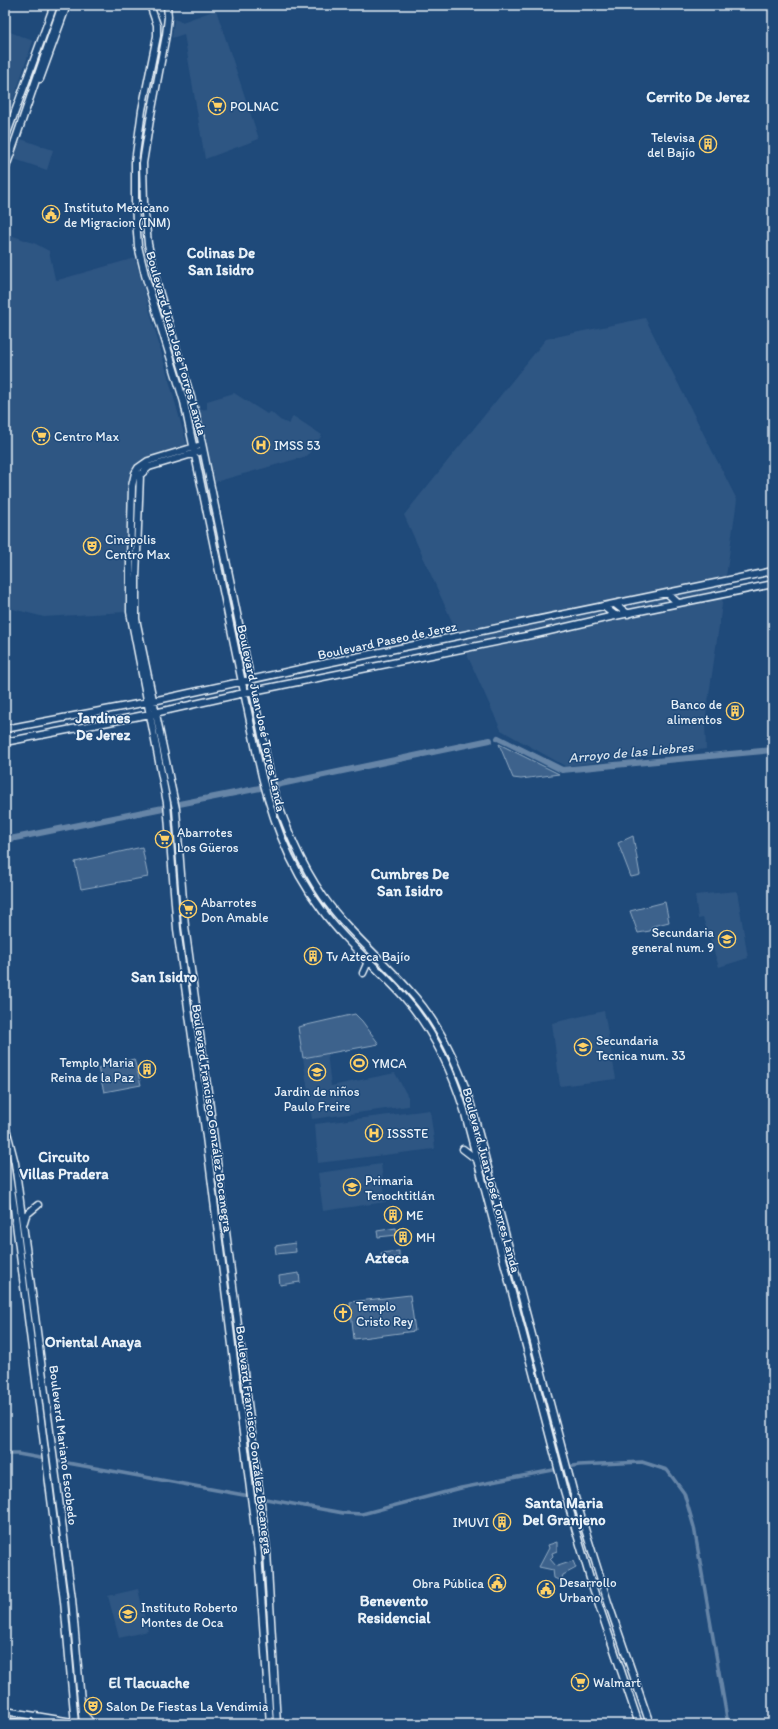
<svg xmlns="http://www.w3.org/2000/svg" width="778" height="1729" font-family="Itim,sans-serif">
  <rect width="100%" height="100%" fill="#1f4a7a"/>
  <filter id="ink" filterUnits="userSpaceOnUse"><feTurbulence type="fractalNoise" baseFrequency=".025" numOctaves="2"/><feDisplacementMap in="SourceGraphic" scale="8" xChannelSelector="R" yChannelSelector="G"/><feConvolveMatrix kernelMatrix="1 2 1 2 8 2 1 2 1" color-interpolation-filters="sRGB"/></filter>
  <g filter="url(#ink)">
    <!-- built -->
    <path fill="#2e5683" d="M216,10l43,129 -54,20 -21,-125 -12,4 2,-19 8,3z
      M5,30l28,11 -28,84z
      M21,139l32,11 -6,20 -33,-11z
      M5,233l31,11 13,7 6,28 3,1 77,-22 52,187 -45,14 -7,5 -5,8 -2,15 -3,125 -81,5 -39,-10z
      M645,318l92,182 -32,223 1,26 -141,17 -64,-36 -97,-215 142,-176z
      M234,393l33,21 4,-2 9,8 9,4 4,-8 29,19 -15,21 -92,26 -16,-72 8,-1v-8z
      M737,891l11,67 -29,9 -16,-49 -5,1 -3,-24z
      M604,1011l12,68 -56,7 -8,-63z
      M327,1053l4,33 64,-13 13,24v9l-96,13 -9,-61z
      M430,1110l5,38 -1,1 -116,14 -3,-39z
      M381,1164l5,38 -63,9 -5,-38z
      M138,1589l10,42 -29,7 -11,-42z"/>
    <!-- green -->
    <path fill="#3c628c" stroke="#92aac2" d="M499,744l60,30 -38,5 -8,-1z
      M633,836l7,39 -9,2 -13,-34z
      M142,847l6,30 -67,12 -6,-27z
      M665,902l4,20 -16,4 -3,5 -12,2 -8,-22z
      M355,1014l7,7 17,23 -76,14 -5,-31z
      M134,1059l7,26 -37,7 -6,-24z
      M396,1228l1,7 -19,2 -1,-6z
      M295,1243l1,9 -20,2 -1,-8z
      M399,1251v6l-17,3 -1,-7z
      M299,1273l1,9 -20,3 -1,-9z
      M410,1295l5,36 -61,8 -4,-37z
      M557,1542v9l-5,2 1,3 -3,3 6,7h2l15,-5 3,7 -13,7 -2,6 -7,-3 -1,-8 -14,-3 10,-19 -1,-3z"/>
    <g fill="none" stroke-linecap="round" stroke-linejoin="round">
      <!-- canal -->
      <path stroke="#6685a7" stroke-width="3.5" d="M5,1454h13l325,59 19,1 99,-26 118,-23 63,-3 25,8 17,23 10,34 34,197"/>
      <!-- river -->
      <path stroke="#6685a7" stroke-width="6" d="M498,738l64,32 211,-20
        M276,785l214,-45
        M179,804l81,-16
        M5,840l158,-32"/>
      <defs>
        <path id="major" d="M150,5l7,20v11l-15,74 -7,52v44l3,40 7,29 39,127 73,353c12,56 30,109 65,155 23,32 55,57 81,86 29,32 48,73 61,114l99,377 28,95 48,142
          M167,5l1,12 -2,18 -16,85 -7,43 1,40 4,41 9,40 39,130 77,375c13,38 27,74 50,107 24,35 58,62 86,94 32,35 52,79 65,125l100,379 34,108 42,122
          M40,79l27,-74
          M5,139l49,-134
          M5,170l57,-165
          M198,446l-50,15 -10,7 -3,5 -3,13 -2,75v51l37,191 10,126 29,208 52,416 12,171
          M199,452l-50,15 -9,8 -4,103v41l40,190 9,117 24,173 58,452 10,173
          M667,593l11,10
          M615,604l13,10
          M603,606l13,10
          M5,729l148,-28 174,-38 446,-92
          M5,742l145,-28 103,-23 283,-57 74,-17 163,-33
          M363,973l4,-9 -2,-6
          M5,1124l10,39 57,436 11,125
          M463,1149l13,10
          M5,1150l9,58 50,393 11,123
          M24,1222l2,-7 12,-10
          M5,1711l73,12
          M83,1713l9,11
          M5,1721l20,3"/>
      </defs>
      <!-- major casing -->
      <use href="#major" stroke="#e8f1f8" stroke-width="9"/>
      <!-- major -->
      <use href="#major" stroke="#1f4a7a" stroke-width="6"/>
    </g>
  </g>
  <!-- icons -->
  <defs>
    <symbol id="supermarket-ring" viewBox="-11 -11 22 22"><circle r="9.5" fill="#1f4a7a" stroke="#ffd166" stroke-width="1.5"/><path d="M-6-5.5h2.5l.6 2H6L4.5 2H-2.5L-4.4-4H-6ZM-1.5 3.2a1.3 1.3 0 1 0 .1 0ZM3 3.2a1.3 1.3 0 1 0 .1 0Z" fill="#ffd166"/></symbol>
    <symbol id="building-ring" viewBox="-11 -11 22 22"><circle r="9.5" fill="#1f4a7a" stroke="#ffd166" stroke-width="1.5"/><path d="M-4-6H4V6H1V3H-1V6H-4ZM-2.5-4.3h1.7v1.8h-1.7ZM.8-4.3h1.7v1.8H.8ZM-2.5-1h1.7V.8h-1.7ZM.8-1h1.7V.8H.8Z" fill="#ffd166"/></symbol>
    <symbol id="civic-ring" viewBox="-11 -11 22 22"><circle r="9.5" fill="#1f4a7a" stroke="#ffd166" stroke-width="1.5"/><path d="M-.6-6.5H3V-4.5H.6V-3L4-1V1h2V6H-6V1h2V-1L-.6-3ZM-1.2 2.5V6h2.4V2.5Z" fill="#ffd166"/></symbol>
    <symbol id="hospital-ring" viewBox="-11 -11 22 22"><circle r="9.5" fill="#1f4a7a" stroke="#ffd166" stroke-width="1.5"/><path d="M-5-5h3v3.5h4V-5h3V5h-3V1.5h-4V5h-3Z" fill="#ffd166"/></symbol>
    <symbol id="theatre-ring" viewBox="-11 -11 22 22"><circle r="9.5" fill="#1f4a7a" stroke="#ffd166" stroke-width="1.5"/><path d="M-5-5.5Q0-4 5-5.5V0Q5 5 0 6Q-5 5-5 0ZM-3.3-2.5H-1v1.5H-3.3ZM1-2.5H3.3v1.5H1ZM-2.8 1Q0 5.5 2.8 1Z" fill="#ffd166"/></symbol>
    <symbol id="school-ring" viewBox="-11 -11 22 22"><circle r="9.5" fill="#1f4a7a" stroke="#ffd166" stroke-width="1.5"/><path d="M0-5L7-2L0 1L-7-2ZM-4 1L0 2.5L4 1V4Q0 6-4 4Z" fill="#ffd166"/></symbol>
    <symbol id="stadium-ring" viewBox="-11 -11 22 22"><circle r="9.5" fill="#1f4a7a" stroke="#ffd166" stroke-width="1.5"/><path d="M0-5a6.5 5 0 1 0 0 10a6.5 5 0 1 0 0-10ZM-3.5-1.8h7v3.6h-7Z" fill="#ffd166"/></symbol>
    <symbol id="church-ring" viewBox="-11 -11 22 22"><circle r="9.5" fill="#1f4a7a" stroke="#ffd166" stroke-width="1.5"/><path d="M-1.2-6h2.4v3.5h3.3v2.4h-3.3V6h-2.4V-.1h-3.3v-2.4h3.3Z" fill="#ffd166"/></symbol>
  </defs>
  <g fill-rule="evenodd">
    <use href="#supermarket-ring" x="207" y="96" width="20" height="20"/>
    <use href="#building-ring" x="698" y="134" width="20" height="20"/>
    <use href="#civic-ring" x="41" y="204" width="20" height="20"/>
    <use href="#supermarket-ring" x="31" y="426" width="20" height="20"/>
    <use href="#hospital-ring" x="251" y="435" width="20" height="20"/>
    <use href="#theatre-ring" x="82" y="536" width="20" height="20"/>
    <use href="#building-ring" x="725" y="701" width="20" height="20"/>
    <use href="#supermarket-ring" x="154" y="829" width="20" height="20"/>
    <use href="#supermarket-ring" x="178" y="899" width="20" height="20"/>
    <use href="#school-ring" x="717" y="929" width="20" height="20"/>
    <use href="#building-ring" x="303" y="946" width="20" height="20"/>
    <use href="#school-ring" x="573" y="1037" width="20" height="20"/>
    <use href="#stadium-ring" x="349" y="1053" width="20" height="20"/>
    <use href="#building-ring" x="137" y="1059" width="20" height="20"/>
    <use href="#school-ring" x="307" y="1062" width="20" height="20"/>
    <use href="#hospital-ring" x="364" y="1123" width="20" height="20"/>
    <use href="#school-ring" x="342" y="1177" width="20" height="20"/>
    <use href="#building-ring" x="383" y="1205" width="20" height="20"/>
    <use href="#building-ring" x="393" y="1227" width="20" height="20"/>
    <use href="#church-ring" x="333" y="1303" width="20" height="20"/>
    <use href="#building-ring" x="492" y="1512" width="20" height="20"/>
    <use href="#civic-ring" x="487" y="1573" width="20" height="20"/>
    <use href="#civic-ring" x="536" y="1579" width="20" height="20"/>
    <use href="#school-ring" x="118" y="1604" width="20" height="20"/>
    <use href="#supermarket-ring" x="570" y="1672" width="20" height="20"/>
    <use href="#theatre-ring" x="83" y="1696" width="20" height="20"/>
  </g>
  <g text-anchor="middle" stroke-width="3" stroke-linejoin="round" paint-order="stroke">
    <!-- poi labels -->
    <g font-size="13" fill="#e8f1f8" stroke="#1f4a7a" text-anchor="start">
      <text x="230" y="111">POLNAC</text>
      <text x="695" y="142" text-anchor="end">Televisa<tspan x="695" dy="15">del Bajío</tspan></text>
      <text x="64" y="212">Instituto Mexicano<tspan x="64" dy="15">de Migracion (INM)</tspan></text>
      <text x="54" y="441">Centro Max</text>
      <text x="274" y="450">IMSS 53</text>
      <text x="105" y="544">Cinepolis<tspan x="105" dy="15">Centro Max</tspan></text>
      <text x="722" y="709" text-anchor="end">Banco de<tspan x="722" dy="15">alimentos</tspan></text>
      <text x="177" y="837">Abarrotes<tspan x="177" dy="15">Los Güeros</tspan></text>
      <text x="201" y="907">Abarrotes<tspan x="201" dy="15">Don Amable</tspan></text>
      <text x="714" y="937" text-anchor="end">Secundaria<tspan x="714" dy="15">general num. 9</tspan></text>
      <text x="326" y="961">Tv Azteca Bajío</text>
      <text x="596" y="1045">Secundaria<tspan x="596" dy="15">Tecnica num. 33</tspan></text>
      <text x="134" y="1067" text-anchor="end">Templo Maria<tspan x="134" dy="15">Reina de la Paz</tspan></text>
      <text x="372" y="1068">YMCA</text>
      <text x="317" y="1096" text-anchor="middle">Jardin de niños<tspan x="317" dy="15">Paulo Freire</tspan></text>
      <text x="387" y="1138">ISSSTE</text>
      <text x="365" y="1185">Primaria<tspan x="365" dy="15">Tenochtitlán</tspan></text>
      <text x="406" y="1220">ME</text>
      <text x="416" y="1242">MH</text>
      <text x="356" y="1311">Templo<tspan x="356" dy="15">Cristo Rey</tspan></text>
      <text x="489" y="1527" text-anchor="end">IMUVI</text>
      <text x="559" y="1587">Desarrollo<tspan x="559" dy="15">Urbano</tspan></text>
      <text x="484" y="1588" text-anchor="end">Obra Pública</text>
      <text x="141" y="1612">Instituto Roberto<tspan x="141" dy="15">Montes de Oca</tspan></text>
      <text x="593" y="1687">Walmart</text>
      <text x="106" y="1711">Salon De Fiestas La Vendimia</text>
    </g>
    <!-- street labels -->
    <g font-size="13" fill="#e8f1f8" stroke="#1f4a7a">
      <text transform="translate(177 343) rotate(74)" y="5">Boulevard Juan José Torres Landa</text>
      <text transform="translate(387 640) rotate(-12)" y="5">Boulevard Paseo de Jerez</text>
      <text transform="translate(262 718) rotate(78)" y="5">Boulevard Juan José Torres Landa</text>
      <text transform="translate(213 1118) rotate(82)" y="5">Boulevard Francisco González Bocanegra</text>
      <text transform="translate(492 1180) rotate(75)" y="5">Boulevard Juan José Torres Landa</text>
      <text transform="translate(255 1440) rotate(83)" y="5">Boulevard Francisco González Bocanegra</text>
      <text transform="translate(64 1445) rotate(83)" y="5">Boulevard Mariano Escobedo</text>
    </g>
    <!-- water labels -->
    <g font-size="14" font-style="italic" fill="#d4e1ec" stroke="#1f4a7a">
      <text transform="translate(631 752) rotate(-5)" y="5">Arroyo de las Liebres</text>
    </g>
    <!-- quarter labels -->
    <g font-size="15" font-weight="bold" fill="#e8f1f8" stroke="#1f4a7a">
      <text x="698" y="102">Cerrito De Jerez</text>
      <text x="221" y="258">Colinas De<tspan x="221" dy="17">San Isidro</tspan></text>
      <text x="103" y="723">Jardines<tspan x="103" dy="17">De Jerez</tspan></text>
      <text x="410" y="879">Cumbres De<tspan x="410" dy="17">San Isidro</tspan></text>
      <text x="164" y="982">San Isidro</text>
      <text x="64" y="1162">Circuito<tspan x="64" dy="17">Villas Pradera</tspan></text>
      <text x="387" y="1263">Azteca</text>
      <text x="93" y="1347">Oriental Anaya</text>
      <text x="564" y="1508">Santa Maria<tspan x="564" dy="17">Del Granjeno</tspan></text>
      <text x="394" y="1606">Benevento<tspan x="394" dy="17">Residencial</tspan></text>
      <text x="149" y="1688">El Tlacuache</text>
    </g>
  </g>
  <!-- margin -->
  <rect width="778" height="1729" fill="none" stroke="#1f4a7a" stroke-width="20"/>
  <rect x="10" y="10" width="758" height="1709" fill="none" stroke="#e8f1f8" stroke-width="1.5" filter="url(#ink)"/>
</svg>
